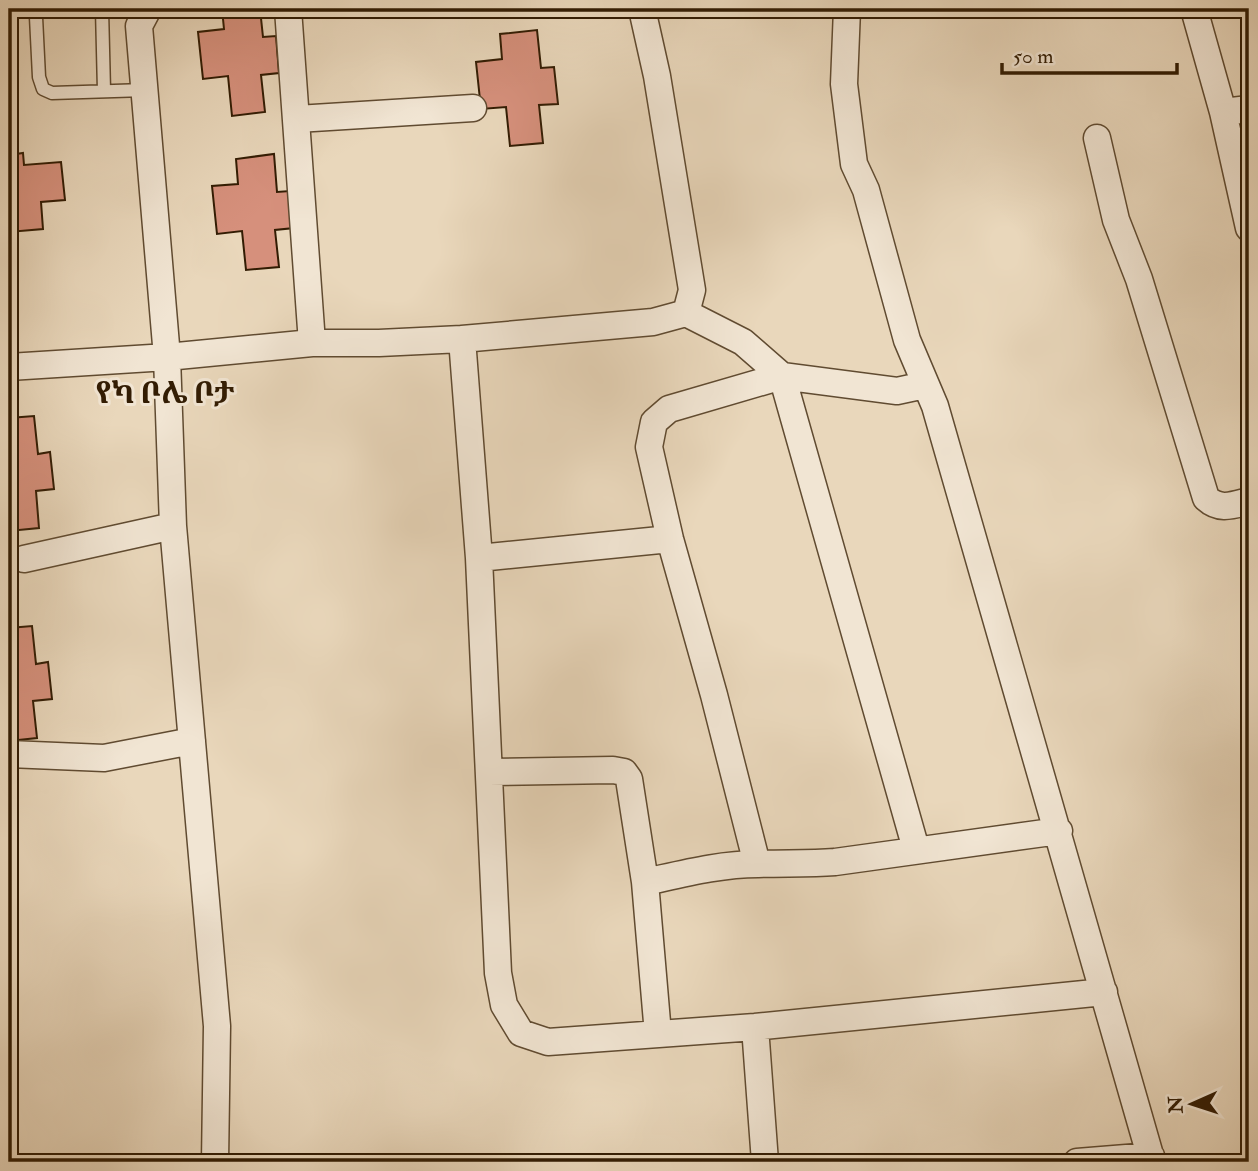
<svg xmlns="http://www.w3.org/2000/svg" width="1258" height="1171" font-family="'IM FELL Double Pica','Noto Serif Ethiopic',serif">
  <rect width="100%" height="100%" fill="#e9d7bb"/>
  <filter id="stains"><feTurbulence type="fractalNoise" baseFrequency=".00286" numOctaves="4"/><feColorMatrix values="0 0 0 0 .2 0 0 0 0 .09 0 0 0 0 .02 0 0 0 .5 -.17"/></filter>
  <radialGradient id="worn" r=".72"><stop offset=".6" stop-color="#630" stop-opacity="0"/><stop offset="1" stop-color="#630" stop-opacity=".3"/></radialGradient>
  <!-- building -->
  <path fill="#d6907c" stroke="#321c03" stroke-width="2" d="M222,9h38l3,28 13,-1 3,37 -18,2 4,37 -33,4 -4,-40 -25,3 -5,-47 26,-3z
    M537,30l4,38 13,-1 4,37 -19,1 4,38 -33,3 -4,-39 -25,2 -5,-47 26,-3 -2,-25z
    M23,153l1,12 37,-3 4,38 -24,2 2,27 -34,3v-77z
    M274,154l3,38 13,-1 4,37 -19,2 4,37 -33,3 -4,-39 -25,3 -5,-48 26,-2 -2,-25z
    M34,416l4,38 12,-2 4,37 -18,2 3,37 -30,3v-113z
    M32,626l4,38 12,-2 4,37 -19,2 4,37 -28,3v-113z"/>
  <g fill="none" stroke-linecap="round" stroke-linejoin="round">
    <defs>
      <path id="lane" d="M102,9l2,82
        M36,17l3,60 4,12 9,4 93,-3"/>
      <path id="street" d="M148,9l-9,17 28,331 6,169 44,500 -2,136
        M288,9l24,334
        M847,9l-3,75 10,80 12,26 41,150 28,66 217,756
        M1194,9l29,103 26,116
        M1223,112l26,-3
        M297,119l176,-11
        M1097,138l19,82 23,59 67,219c14,13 27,7 43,3
        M686,313l57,29 39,34 134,473
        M462,339l191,-17 33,-9 6,-23 -35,-214 -15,-67
        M9,367l158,-10 145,-14h67l83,-4 17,219 19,415 6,32 17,28 27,9 207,-15 349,-35
        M479,558l191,-19
        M24,559l149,-33
        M9,754l95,4 88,-17
        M489,772l124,-2 11,2 5,7 16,103
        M757,864l-43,-169 -44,-156 -21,-92 5,-25 15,-13 113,-33 115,15 28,-6
        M755,1027l10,135
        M658,1034l-13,-152c37,-8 75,-18 113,-18 26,-1 51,0 77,-2l224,-31
        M1077,1162l74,-6"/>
    </defs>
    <!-- lane casing -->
    <use href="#lane" stroke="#604b31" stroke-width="15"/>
    <!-- street casing -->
    <use href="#street" stroke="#604b31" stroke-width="29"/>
    <!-- lane -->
    <use href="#lane" stroke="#f1e5d3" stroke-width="12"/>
    <!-- street -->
    <use href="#street" stroke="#f1e5d3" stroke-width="26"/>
  </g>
  <g text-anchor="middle" stroke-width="6" stroke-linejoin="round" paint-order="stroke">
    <!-- district labels -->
    <g font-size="30" font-weight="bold" fill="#321c03" stroke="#f1e5d3">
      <text x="165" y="403">የካ ቦሌ ቦታ</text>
    </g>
  </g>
  <!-- margin -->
  <rect width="1258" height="1171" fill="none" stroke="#e9d7bb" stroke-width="35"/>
  <rect x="10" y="10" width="1237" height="1150" fill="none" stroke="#321c03" stroke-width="3.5"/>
  <rect x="18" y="18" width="1223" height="1136" fill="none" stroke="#321c03" stroke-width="2"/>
  <!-- north arrow -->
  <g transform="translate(1192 1104) rotate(267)" stroke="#f1e5d3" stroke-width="5" paint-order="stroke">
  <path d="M0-5L12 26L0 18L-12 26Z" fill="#321c03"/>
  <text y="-10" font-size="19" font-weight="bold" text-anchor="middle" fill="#321c03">N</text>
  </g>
  <!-- scale -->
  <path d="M1002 63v10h175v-10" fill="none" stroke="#321c03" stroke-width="3.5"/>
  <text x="1013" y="63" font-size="21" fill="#321c03" stroke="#f1e5d3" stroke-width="5" paint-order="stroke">50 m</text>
  <rect width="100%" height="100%" filter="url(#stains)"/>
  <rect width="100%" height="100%" fill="url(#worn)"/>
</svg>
